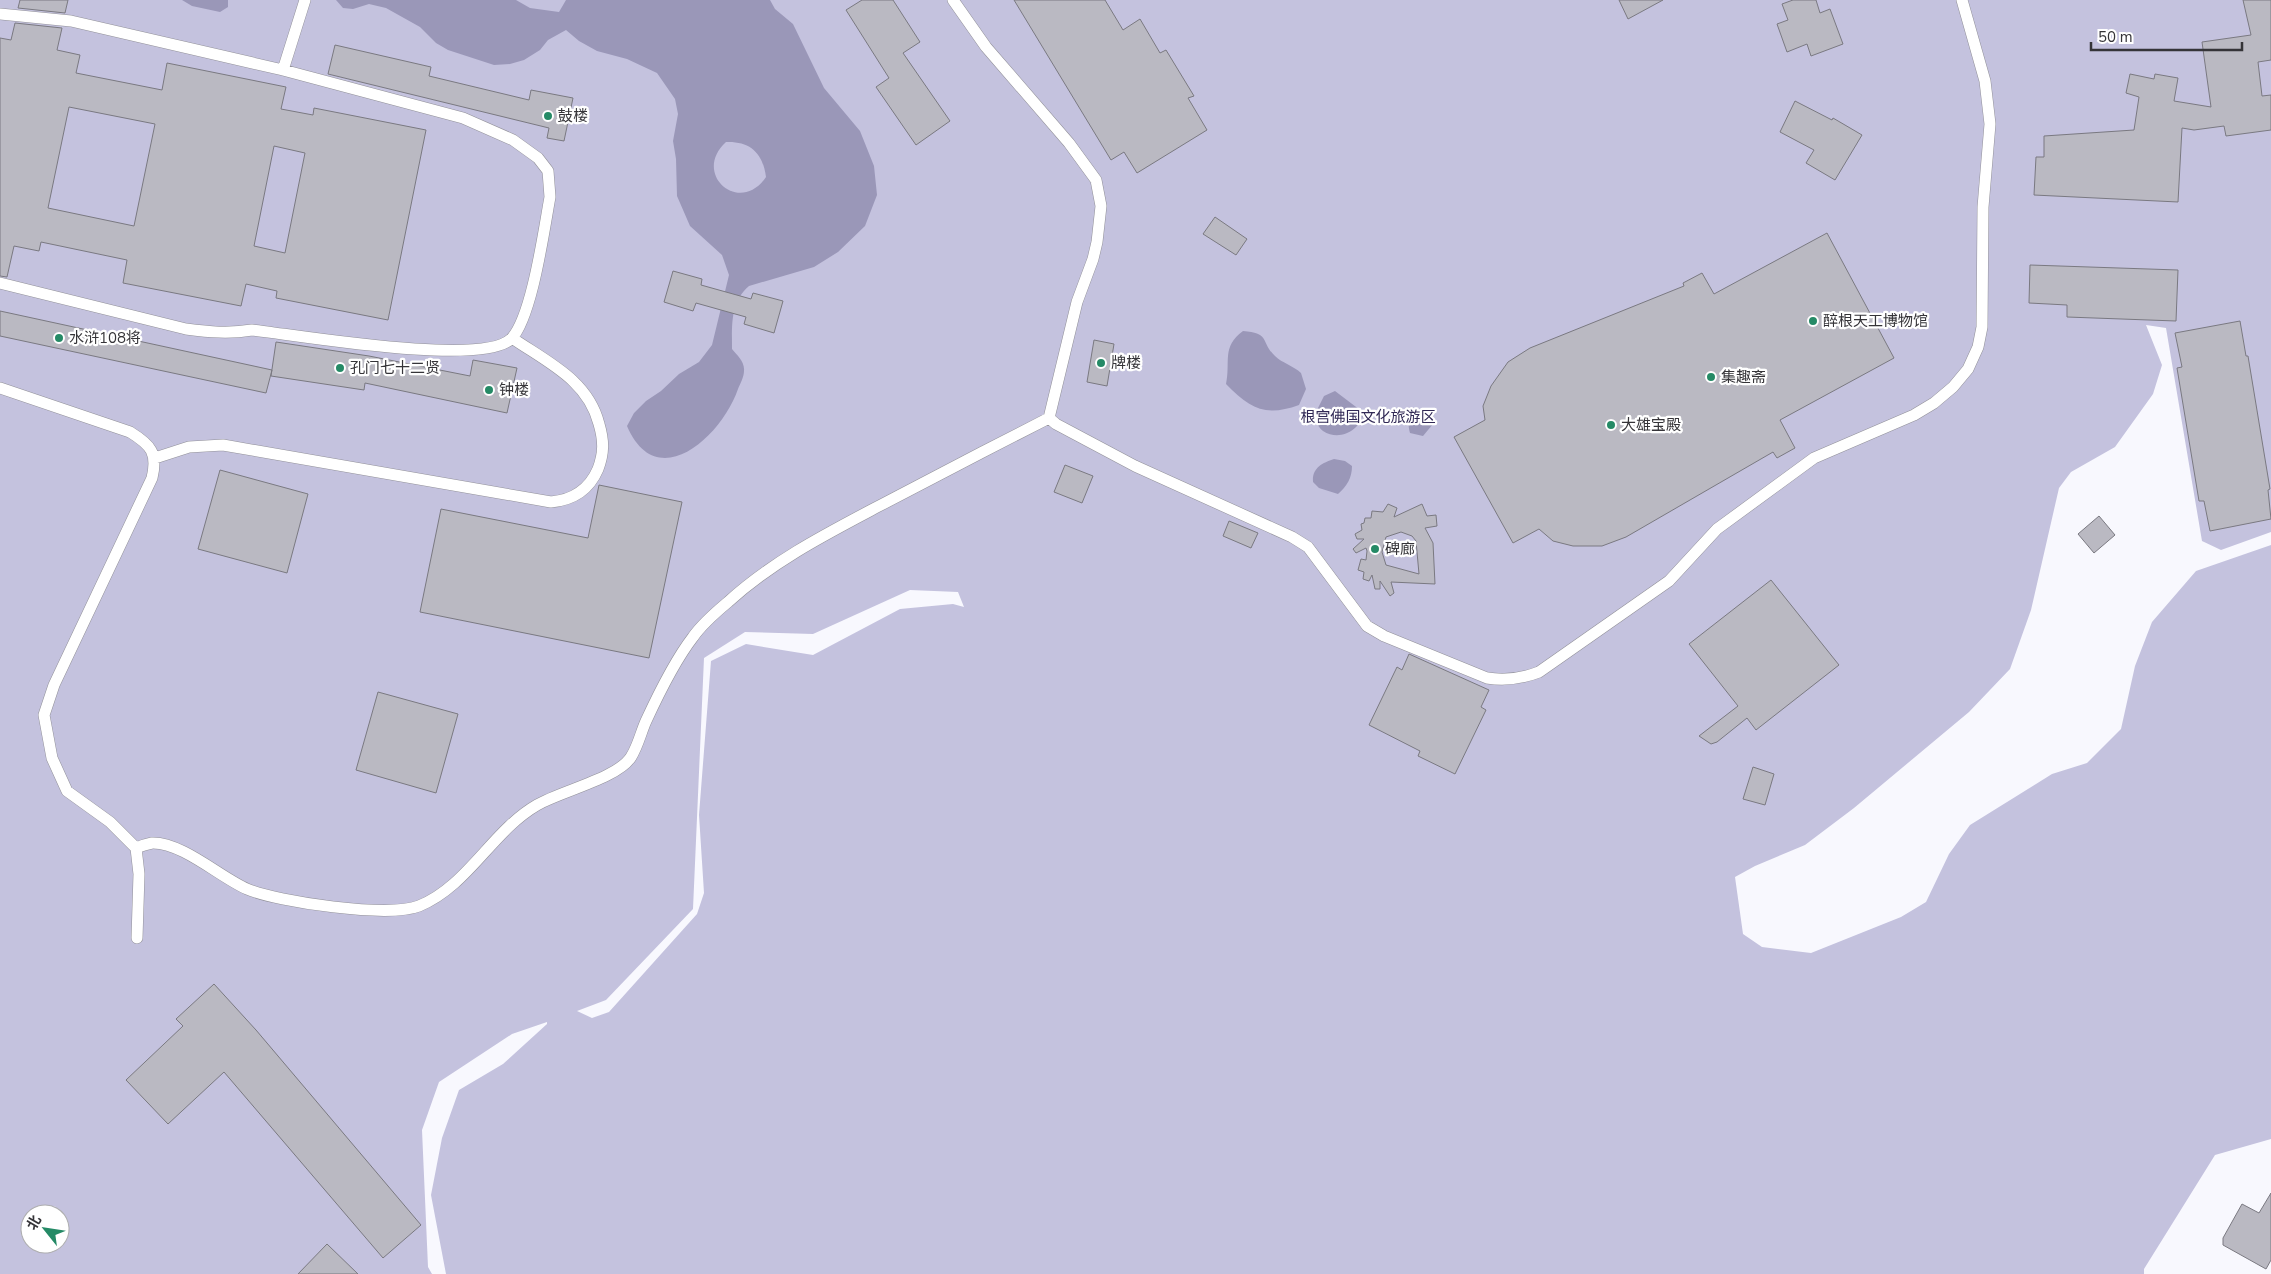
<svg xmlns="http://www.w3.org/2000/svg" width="2271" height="1274" font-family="'Nunito Sans','Noto Sans SC',sans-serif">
  <rect width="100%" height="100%" fill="#f8f8fe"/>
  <!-- green -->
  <path fill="#c4c2de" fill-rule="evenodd" d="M0,0h2271v532l-50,18 -19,-9 -36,-213 -20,-3 16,40 -9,29 -38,53 -44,25 -12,16 -28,122 -21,59 -41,43 -115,96 -49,37 -50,21 -20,11 8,57 19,13 49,6 90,-36 25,-15 23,-48 21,-29 82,-51 35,-11 34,-34 14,-63 17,-44 44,-51 75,-26v594l-56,16 -71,114v5h-1698l-15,-79 11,-57 17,-48 44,-26 44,-40v-2l-35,12 -73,48 -17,48 6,137 4,7h-432zM910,590l48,2 6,15 -11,-3 -53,5 -87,46 -67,-11 -35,17 -12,154 5,78 -7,21 -88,98 -17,6 -15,-7 29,-11 87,-91 11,-251 41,-26 68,2zM30,1214h30v30h-30z"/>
  <!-- water -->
  <path fill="#9a97b8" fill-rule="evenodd" d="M182,0h46v7l-8,5 -28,-6z
    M336,0h180l14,8 29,4 7,-12h204l5,9 18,15 31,64 36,43 14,35 3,29 -12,31 -27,26 -24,15 -65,19c-19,16 -17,40 -17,63 5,6 13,13 12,22 0,6 -4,13 -6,18 -16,47 -81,107 -111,37l7,-13 12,-12 15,-10 18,-17 20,-12 13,-17 17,-70 -7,-20 -32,-29 -13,-30 -1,-37 -3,-18 5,-27 -3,-15 -18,-26 -30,-14 -30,-8 -18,-10 -13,-11 -18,10 -8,10 -16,10 -14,4 -16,1 -46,-15 -12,-7 -16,-16 -34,-19 -17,-4 -16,5 -10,-1zM726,142c24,-1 37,11 40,35 -26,39 -75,-3 -40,-35z
    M1243,331c28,2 17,11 32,25 7,7 19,10 26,17l5,16 -7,16c-33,12 -49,4 -73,-21 5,-22 -5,-37 17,-53z
    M1335,391l29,22c-4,17 -24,29 -41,18 -4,-3 -7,-9 -10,-13l11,-22z
    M1418,410l13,5 2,9 -10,12 -13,-3c-3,-11 -1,-16 8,-23z
    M1334,459l11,2 7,5c0,12 -5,20 -14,28l-19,-6 -6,-6c-1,-14 9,-19 21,-23z"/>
  <!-- building -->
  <path fill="#bab9c2" stroke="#7a7981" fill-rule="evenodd" d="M20,0h48l-3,13 -47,-5z
    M862,0h31l27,42 -17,11 47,68 -34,24 -40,-58 13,-9 -43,-68z
    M1014,0h91l18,30 17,-11 20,34 6,-3 28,46 -6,2 19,32 -70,43 -13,-21 -13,8z
    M1619,0h44l-35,19z
    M1793,0h23l4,13 10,-4 13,35 -32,12 -4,-12 -20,8 -10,-28 11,-4 -6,-16z
    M2243,0h28v60l-13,2 4,34 9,-1v35l-45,6 -2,-10 -30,4 -12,-2 -4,74 -144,-7 2,-38h8v-21l90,-6 5,-33 -13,-4 4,-19 24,5 1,-5 23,4 -4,23 37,6 -9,-65 49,-7z
    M15,23l47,5 -5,22 23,5 -4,18 86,17 5,-27 119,24 -5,22 32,6 1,-7 112,22 -38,190 -112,-22 1,-7 -31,-7 -5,22 -118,-23 4,-23 -86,-18 -2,9 -25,-5 -7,31 -7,-1v-238l11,2zM69,107l86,17 -21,102 -86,-18zM274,146l31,7 -20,100 -31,-7z
    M335,45l96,22 -2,9 100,24 2,-10 42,8 -9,43 -17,-3 2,-10 -221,-54z
    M1795,101l37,19 1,-2 29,17 -27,45 -29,-17 8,-13 -34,-18z
    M1215,217l32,22 -11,16 -33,-21z
    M1827,233l67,125 -114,62 15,28 -18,10 -4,-6 -147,85 -24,9h-29l-20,-5 -14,-12 -26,14 -59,-106 31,-17 -2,-14 8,-20 17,-24 22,-14 154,-62 -1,-3 19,-10 12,21z
    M2030,265l148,5 -2,51 -109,-4v-12l-38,-2z
    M673,271l29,8 -1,6 50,14 2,-6 30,8 -9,32 -30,-9 2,-7 -50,-14 -3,8 -29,-9z
    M0,311l272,59 -6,23 -266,-57z
    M2240,321l6,35h2l22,133 -2,1 3,29 -61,12 -6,-30h-5l-22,-133 5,-1 -7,-34z
    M1094,340l20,4 -7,42 -20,-4z
    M276,342l93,14 101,20 3,-16 44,8 -10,45 -142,-30 -1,7 -93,-14z
    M1065,465l28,11 -11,27 -28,-11z
    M220,470l88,24 -21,79 -89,-24z
    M599,485l83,17 -33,156 -229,-46 21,-103 147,29z
    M1388,504l9,4 -3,9 28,-13 5,12 9,-1 1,11 -12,2 8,15 2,41 -44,-2 3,11 -4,3 -10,-15v8h-5l-3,-14 -3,6 -6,-2 1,-7 -6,-2 3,-11 5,1 1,-9 -1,-3 -10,5 -3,-4 11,-10h-7l-2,-5 7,-4 -1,-6 3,-1 1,-5h6l1,-7 11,1zM1401,532l11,4 4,5 3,33 -33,-9 -4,-13 4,-15z
    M2099,516l16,19 -21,18 -16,-19z
    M1229,521l29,12 -7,15 -28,-12z
    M1771,580l68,85 -83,65 -9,-12 -30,24 -6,2 -12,-8 39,-30 -49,-62z
    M1409,654l80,36 -8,17 5,3 -31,64 -37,-18 2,-5 -51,-26 28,-58 5,3z
    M378,692l80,22 -22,79 -80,-23z
    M1753,767l21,7 -9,31 -22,-6z
    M214,984l42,46 165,195 -38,33 -159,-186 -56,52 -42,-44 57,-54 -7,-7z
    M2271,1193v67l-5,9 -43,-24v-7l19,-34 17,9z
    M327,1244l31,30h-60z"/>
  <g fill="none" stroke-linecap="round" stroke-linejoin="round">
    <defs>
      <path id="service" d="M953,0l33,47 83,96 27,37 5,26 -4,36 -4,17 -16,43 -28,116
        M0,14l71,7 212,49 180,48 50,22 25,18 10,13 2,26c-6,32 -18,121 -39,142 -29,28 -214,-4 -259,-9 -23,4 -43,2 -66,-1l-186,-46
        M283,70l22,-70
        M0,388l130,44c21,13 28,21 22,46l-98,207 -10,30 8,43 15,33 43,31 26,26 3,26 -2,64
        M1049,418l7,6 79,42 157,71 16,10 59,79 17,10 103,42c19,3 34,1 52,-6l130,-91 48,-52 97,-71 100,-43 20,-12 19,-16 15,-18 10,-22 4,-20 1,-120 7,-83 -5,-43 -23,-81
        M155,458l34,-11 34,-2 328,57c22,-2 38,-12 47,-33 6,-16 6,-28 1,-45 -11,-44 -52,-62 -87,-86
        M136,848c5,-2 11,-4 16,-5 30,-1 69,35 95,46 31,13 141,29 172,17 49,-20 73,-75 118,-101 24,-14 81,-27 94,-48 7,-11 10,-25 15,-36 12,-26 30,-62 47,-84 9,-13 23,-25 35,-35 45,-41 98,-68 151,-96 57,-30 113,-59 170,-88"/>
    </defs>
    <!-- service casing -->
    <use href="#service" stroke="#929199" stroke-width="12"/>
    <!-- service -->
    <use href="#service" stroke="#fff" stroke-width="11"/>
  </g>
  <!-- markers -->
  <g fill="#258a66" stroke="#fff" stroke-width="2">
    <circle cx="548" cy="116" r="5"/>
    <circle cx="1813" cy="321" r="5"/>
    <circle cx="59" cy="338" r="5"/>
    <circle cx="1101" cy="363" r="5"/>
    <circle cx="340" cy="368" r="5"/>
    <circle cx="1711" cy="377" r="5"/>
    <circle cx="489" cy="390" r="5"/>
    <circle cx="1611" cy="425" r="5"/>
    <circle cx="1375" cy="549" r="5"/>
  </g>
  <g text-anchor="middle" stroke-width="4.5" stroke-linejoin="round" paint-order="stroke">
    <!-- poi labels -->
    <g font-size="15" fill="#353438" stroke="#fff" text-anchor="start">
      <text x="558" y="121">鼓楼</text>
      <text x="1823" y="326">醉根天工博物馆</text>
      <text x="69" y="343">水浒108将</text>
      <text x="1111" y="368">牌楼</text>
      <text x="350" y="373">孔门七十二贤</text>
      <text x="1721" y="382">集趣斋</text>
      <text x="499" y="395">钟楼</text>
      <text x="1621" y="430">大雄宝殿</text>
      <text x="1385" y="554">碑廊</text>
    </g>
    <!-- park labels -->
    <g font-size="15" fill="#302855" stroke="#fff">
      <text x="1368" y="422">根宫佛国文化旅游区</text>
    </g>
  </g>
  <!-- north arrow -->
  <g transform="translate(45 1229) rotate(300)"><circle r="24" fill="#ffffff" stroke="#aeaeaf"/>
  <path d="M0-4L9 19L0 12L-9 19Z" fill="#258a66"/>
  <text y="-8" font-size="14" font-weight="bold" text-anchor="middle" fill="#353438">北</text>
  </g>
  <!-- scale -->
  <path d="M2091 42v8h151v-8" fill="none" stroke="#353438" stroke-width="2.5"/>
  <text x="2098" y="42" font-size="15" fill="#353438" stroke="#ffffff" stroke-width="4" paint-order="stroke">50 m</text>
</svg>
